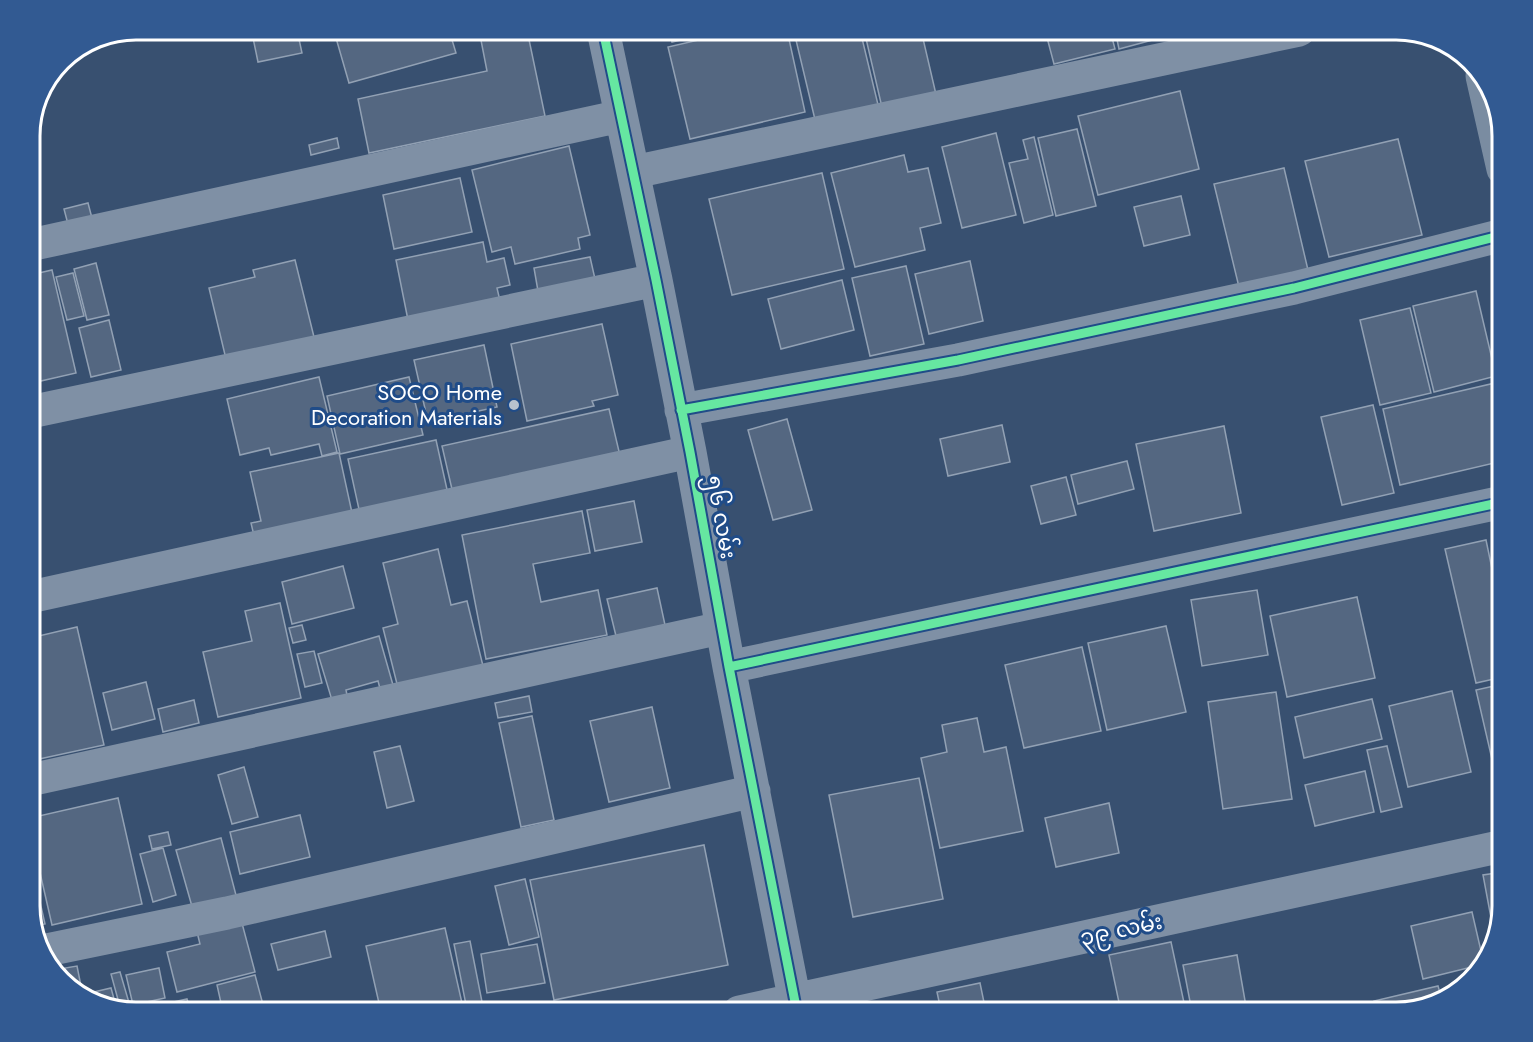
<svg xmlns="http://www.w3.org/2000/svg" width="1533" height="1042" font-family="Jost,'Noto Sans Myanmar',sans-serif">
  <rect width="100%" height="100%" fill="#385070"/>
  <!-- building -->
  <path fill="#546781" stroke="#92a1b4" stroke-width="1.5" d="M265,30h32l5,23 -44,9 -6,-29z
    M364,30h85l7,23 -107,30 -13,-45z
    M479,30h48l18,86 -176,37 -11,-54 129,-28z
    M669,30h54l-51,12z
    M742,30h45l18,82 -115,27 -22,-92z
    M838,30h22l20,83 -63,15 -21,-88z
    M864,30h57l17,73 -54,13z
    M1045,30h65l5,19 -61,15z
    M1115,30h59l1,4 -56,15z
    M1180,91l19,78 -101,26 -20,-79z
    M1077,129l19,77 -40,10 -18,-78z
    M996,133l20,82 -54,13 -20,-81z
    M1034,137l19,78 -29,8 -15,-60 19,-4 -5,-19z
    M337,138l2,10 -28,7 -2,-10z
    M1398,139l24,96 -93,22 -24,-96z
    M569,146l21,89 -12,3 2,11 -65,15 -4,-17 -19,5 -20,-82z
    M904,155l4,17 20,-4 13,55 -21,5 5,22 -70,17 -24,-94z
    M1284,168l24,102 -69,17 -25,-103z
    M822,173l22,96 -112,26 -23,-96z
    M460,178l12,54 -78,17 -11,-54z
    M1181,196l9,39 -46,11 -10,-39z
    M88,203l5,19 -24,6 -5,-19z
    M483,242l4,20 17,-4 6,27 -13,3 3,13 -92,19 -12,-60z
    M590,257l5,22 -57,12 -4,-23z
    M295,260l19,77 -88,22 -17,-71 46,-11 -2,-7z
    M970,261l13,60 -54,13 -14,-60z
    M96,263l13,52 -22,5 -13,-51z
    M906,266l18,78 -54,12 -18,-78z
    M52,270l24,103 -44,10 -2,-9v-99z
    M73,273l11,43 -17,4 -11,-43z
    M842,280l12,50 -73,19 -13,-50z
    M1476,291l20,85 -62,16 -21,-86z
    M1410,308l21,85 -51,12 -20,-85z
    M109,320l12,50 -30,7 -12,-49z
    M602,324l16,71 -26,6 2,5 -67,15 -16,-77z
    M484,345l13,62 -69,15 -14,-62z
    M319,377l18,75 -15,4 -3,-12 -48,11 -2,-7 -29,7 -13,-56z
    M409,377l14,58 -83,19 -13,-58z
    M1495,383l8,32v46l-103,24 -17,-76z
    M1373,405l21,88 -52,12 -21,-88z
    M609,409l12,51 -167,38 -12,-52z
    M787,419l25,91 -39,10 -25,-90z
    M1002,425l8,37 -62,14 -8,-37z
    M1224,426l17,87 -87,18 -18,-87z
    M436,440l12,54 -88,20 -12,-55z
    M339,453l15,69 -98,22 -5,-21 10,-2 -11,-49z
    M1127,461l7,28 -56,15 -7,-29z
    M1066,477l10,38 -35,9 -10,-38z
    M634,501l8,41 -47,9 -8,-41z
    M582,511l8,42 -57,11 8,38 57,-12 9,45 -121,24 -24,-124z
    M1486,540l10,48 7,-2v91l-27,6 -31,-134z
    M438,549l13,56 16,-4 18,73 -88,10 -14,-56 15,-4 -15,-61z
    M343,566l11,42 -62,16 -10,-42z
    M657,588l8,37 -49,11 -9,-37z
    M1257,590l11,65 -66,11 -11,-66z
    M1357,597l18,81 -88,19 -17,-81z
    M280,603l21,95 -83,19 -15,-65 49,-11 -7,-30z
    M302,625l4,15 -13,3 -4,-15z
    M1166,626l20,86 -79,18 -19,-87z
    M77,627l27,118 -74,16v-123z
    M379,636l16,56 -13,4 -4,-15 -32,9 1,5 -13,12 -16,-53z
    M1082,647l19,84 -77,17 -19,-83z
    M314,651l8,32 -17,4 -8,-33z
    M146,682l9,37 -43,11 -9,-37z
    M1503,684v96l-6,1 -21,-91z
    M1452,691l19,81 -63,15 -19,-81z
    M1276,692l16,107 -69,10 -15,-107z
    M529,696l3,16 -34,6 -3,-15z
    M1372,699l10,40 -78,19 -9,-41z
    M194,700l5,23 -36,9 -5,-23z
    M652,707l18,81 -61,14 -19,-81z
    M532,716l22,104 -33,7 -22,-104z
    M977,718l7,34 22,-5 17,84 -83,17 -19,-90 26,-6 -5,-27z
    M400,746l14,55 -27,7 -13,-56z
    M1387,746l15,61 -21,5 -14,-62z
    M244,767l14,50 -26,7 -14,-49z
    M1365,771l9,41 -59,14 -10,-41z
    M919,778l24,121 -90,18 -24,-122z
    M118,798l24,106 -90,21 -22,-96v-11z
    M1109,803l10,50 -63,14 -11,-49z
    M300,815l10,42 -70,17 -10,-42z
    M168,832l3,13 -19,4 -3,-13z
    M221,838l16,61 -44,11 -17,-60z
    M704,845l24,120 -174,35 -24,-120z
    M163,848l13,47 -23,7 -13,-48z
    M30,858l15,66 -11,2 -4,-14z
    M1503,872v34l-9,28 -11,-59z
    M525,879l14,58 -30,8 -14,-59z
    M239,912l16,60 -78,20 -10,-40 33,-8 -5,-20z
    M1472,912l12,52 -61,15 -12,-53z
    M445,928l19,84h-83l-15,-66z
    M325,931l6,26 -53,13 -7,-26z
    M470,941l13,66 -16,3 -13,-66z
    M1171,942l15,70h-65l-12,-57z
    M537,944l8,39 -58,10 -6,-39z
    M1237,955l10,57h-55l-9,-47z
    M77,966l6,30 -6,-2 -8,-9 -4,-17z
    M159,968l6,30 -32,7 -7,-30z
    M120,972l10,34 -7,2 -3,-1 -9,-33z
    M255,975l10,37h-42l-6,-27z
    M980,983l6,29h-51l6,-1 -4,-19z
    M1438,986l4,14 -45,12h-20l-3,-11z
    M111,988l5,18 -31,-10v-2z
    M187,999l4,13h-20l-2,-9z
    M163,1003l2,9h-28l-7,-2z
    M1365,1005l1,7h-27z"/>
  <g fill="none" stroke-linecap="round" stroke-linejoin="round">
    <!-- minor -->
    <path stroke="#7f90a5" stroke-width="33" d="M603,30l53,250 34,172 39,215 68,345
      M634,172l665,-142
      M30,245l591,-129
      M681,410l277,-50 336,-72 209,-53
      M30,412l626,-132
      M30,597l660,-145
      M729,667l774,-165
      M30,780l691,-152
      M42,951l185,-38 527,-122
      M739,1012l764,-166"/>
    <!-- secondary -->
    <path stroke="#7a8ca1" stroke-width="33" d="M1482,76l21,93"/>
    <defs>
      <path id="cycleway" d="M603,30l53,250 34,172 39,215 68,345
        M681,410l277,-50 336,-72 209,-53
        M729,667l774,-165"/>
    </defs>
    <!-- cycleway casing -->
    <use href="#cycleway" stroke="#204c88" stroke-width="13"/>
    <!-- cycleway -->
    <use href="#cycleway" stroke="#66e7a1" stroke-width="9"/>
  </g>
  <!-- markers -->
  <circle fill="#b9c2cd" stroke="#204c88" stroke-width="2" cx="514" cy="405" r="6"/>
  <g text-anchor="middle" stroke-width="6" stroke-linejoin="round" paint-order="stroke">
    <!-- poi labels -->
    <g font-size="22" fill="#fff" stroke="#204c88" text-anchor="end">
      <text x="502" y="400">SOCO Home<tspan x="502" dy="25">Decoration Materials</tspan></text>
    </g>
    <!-- street labels -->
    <g font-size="22" fill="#fff" stroke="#204c88">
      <text transform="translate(722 517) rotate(80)" y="8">၅၆ လမ်း</text>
      <text transform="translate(1121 929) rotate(-12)" y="8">၃၉ လမ်း</text>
    </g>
  </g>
  <!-- crop -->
  <path d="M0 0H1533V1042H0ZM136 40H1396A96 96 0 0 1 1492 136V906A96 96 0 0 1 1396 1002H136A96 96 0 0 1 40 906V136A96 96 0 0 1 136 40Z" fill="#325a92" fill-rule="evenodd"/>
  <path fill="none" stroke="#fff" stroke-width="3" d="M136 40H1396A96 96 0 0 1 1492 136V906A96 96 0 0 1 1396 1002H136A96 96 0 0 1 40 906V136A96 96 0 0 1 136 40Z"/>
</svg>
